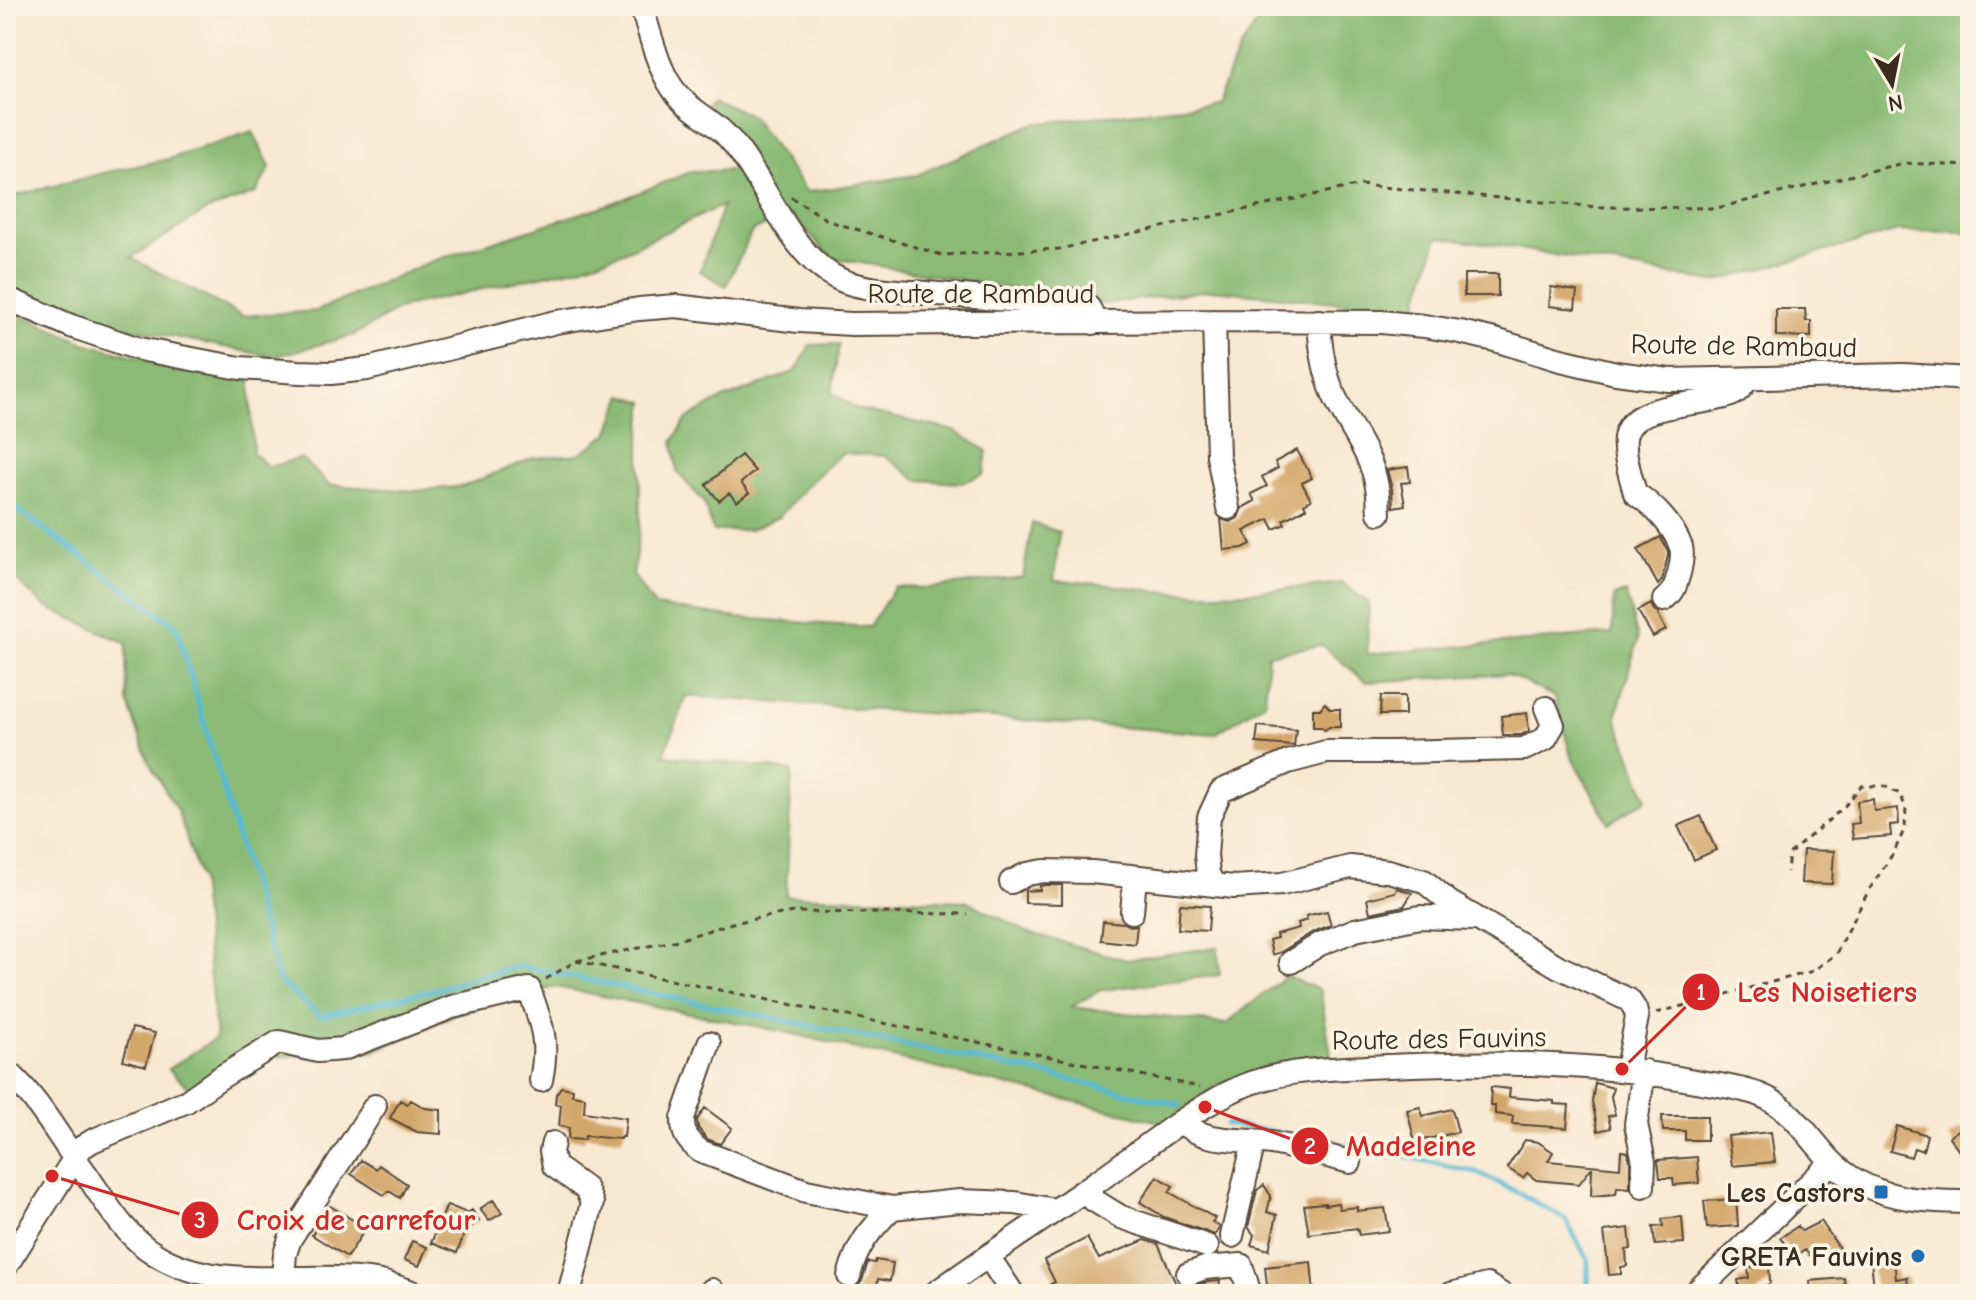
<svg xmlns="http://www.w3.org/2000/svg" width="1976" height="1300" font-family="'Comic Neue',sans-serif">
  <rect width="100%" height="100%" fill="#fcf5e5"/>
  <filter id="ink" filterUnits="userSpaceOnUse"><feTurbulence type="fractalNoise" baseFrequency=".0125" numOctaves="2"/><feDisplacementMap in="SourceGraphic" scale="16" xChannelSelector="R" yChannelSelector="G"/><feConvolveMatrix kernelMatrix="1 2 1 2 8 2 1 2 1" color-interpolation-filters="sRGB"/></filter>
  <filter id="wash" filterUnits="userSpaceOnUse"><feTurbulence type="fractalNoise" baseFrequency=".006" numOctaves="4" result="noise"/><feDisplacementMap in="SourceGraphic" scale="32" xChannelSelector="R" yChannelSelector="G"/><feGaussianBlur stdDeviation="1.8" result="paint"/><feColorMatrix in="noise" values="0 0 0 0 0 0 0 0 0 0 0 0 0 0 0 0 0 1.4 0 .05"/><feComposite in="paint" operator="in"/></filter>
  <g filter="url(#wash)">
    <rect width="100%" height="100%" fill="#f8e8d1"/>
    <!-- forest -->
    <path fill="#8aba74" stroke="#627249" stroke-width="2" d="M1268,6h702v226l-72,-1 -184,51 -229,-39 -47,-6 -23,73 -203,-20 -109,14 -271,-46 -41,-43 -39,16 -26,55 -26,-15 23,-66 -102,48 -41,14 -177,40 -49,28 -80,22 -170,-34 -85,-30 -13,-7v-88l102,-26 57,-12 88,-28 17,35 -14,26 -50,18 -75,47 111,58 74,-5 117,-50 180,-58 77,-31 44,-2 -30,-65 7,-8 39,18 57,77 110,-17 115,-51 183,-21 23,-51z
      M6,308l78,35 87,22 79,15 3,73 16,14 32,-9 28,27 86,6 49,-5 69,-28 46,-4 29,-20 15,-39 22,7 -5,38v84l-7,51 22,31 83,12 131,9 26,-40 34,1 94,-11 9,-54 27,9 -5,49c40,0 78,8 117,11 57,4 114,-3 171,-9l27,20 -2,51 245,-20 2,-38 12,-3 12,46 -22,78 31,82 -38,24 -38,-67 -16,-59 -48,-23 -141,8 -44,-37 -54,9 -3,48 -50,32 -529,-38 -22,59 128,16 -6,125 181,5 60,31 99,28 92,-13 2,28 -119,15 -30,17 155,17 60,-48 34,14 12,71 -49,2 -65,22 -54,38 -379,-91 -229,-45 -99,26 -84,39 -99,5 -72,42 -34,-30 48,-31 -16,-159 -22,-67 -29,-50 -22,-61 -1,-58 -80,-36 -31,-28 -9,-4z
      M839,344l-7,49 25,16 98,22 32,20 -3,23 -23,9 -44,-3 -32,-24 -43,-3 -36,33 -27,31 -29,13 -37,1 -9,-29 -27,-30 -4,-31 14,-22 31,-18 78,-30 14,-26z"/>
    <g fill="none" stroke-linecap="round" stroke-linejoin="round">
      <!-- stream -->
      <path stroke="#56bad4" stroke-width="5" d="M6,501l170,125 103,355 41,35 116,-27 83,-23 526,108 135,31
        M1226,1124l161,28 91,21 41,20 46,26 23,41v34"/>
    </g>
    <g id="blocks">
      <!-- building -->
      <path fill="#d3a669" d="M1464,274h34v22h-34z
        M1551,287l26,4 -2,18 -26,-3z
        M1776,309h29l1,12h5v16l-35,-1z
        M1297,450l15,28 -10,5 9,17 -7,4 2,4 -23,12 2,4 -11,5 -5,-10 -25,12 7,13 -8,4 -19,2 -3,-31 9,3 8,-4 4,-10 13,-7 -4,-7 16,-8 -5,-9 16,-9 -3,-6z
        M741,455l14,16 -14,12 8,10 -12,9 -8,-9 -10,8 -13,-16z
        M1408,467l2,15 -9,1 4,22 -12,2 -1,-18 -5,-19z
        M1660,537l8,14v5l-6,24 -4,5 -20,-36z
        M1651,604l3,6 5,3 -1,1 8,16 -13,7 -15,-26z
        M1381,696h24v19h-25z
        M1325,703l5,6h10v18h-11l-4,3 -4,-3h-8v-18h7z
        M1527,713l2,18 -8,4h-18l-2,-19z
        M1258,726l38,4 -2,16 -38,-3z
        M1873,799l1,12 24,-3 1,16 -9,1 1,11 -38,3 -2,-15 8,-1 -2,-22z
        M1701,816l15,34 -22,10 -16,-34z
        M1803,850l31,1 -2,33 -31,-1z
        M1045,885h17v19l-37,-1v-12l15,-1v-4z
        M1397,888l15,5 -8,13 -34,7 -3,-14 28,-7z
        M1180,904l30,2 -2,25 -30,-2z
        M1327,911l4,14 -18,7 -32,20 -9,3 -3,-15 8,-2 -1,-4 23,-6 -1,-5 9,-3 -1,-4z
        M1103,921l21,2 6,3 7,-1 -2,19 -34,-4z
        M132,1028l23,5 -9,33 -23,-6z
        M1595,1083l18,5 -2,9 4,18 -7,1 3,12 -13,3 -6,-30z
        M561,1087l12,2 -1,6 13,2 -1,15 42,6 -2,19h-3v2l-36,-3 -1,4 -16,-1 1,-11 -10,-2 2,-21 -6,-1 1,-10z
        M1491,1087l19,2 -1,8 45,4v3l15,1 -2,23 -55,-4 1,-8 -18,-2v-8h-5z
        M400,1100l7,4 4,-4 14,8 16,2v24l-24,-2 -27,-14z
        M1420,1107l3,9 29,-7 6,23 -43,10 -8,-32z
        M705,1108l27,20 -12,16 -13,-5 -9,-11 -1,-8z
        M1662,1116h45v24h-22v-9h-22z
        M1897,1126l30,9 -4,16 -9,-3 -3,9 -21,-6z
        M1960,1129l10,2v36l-21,-30z
        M1771,1132l4,30 -43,4 -4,-30z
        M1525,1140l13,2 15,10 -5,9 72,7 1,-17 7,1 2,11v25l-13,-1 -1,7 -25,2 1,-29 -13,17 -43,-4 -9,-7 -4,5 -16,-10z
        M1697,1157l2,26 -25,2 -1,-7h-13l-2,-18z
        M361,1160l15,9 3,-4 28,19 -7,14 -11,-7 -5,4 -33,-21z
        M1157,1176l16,10 -4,6 46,26 -3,4 8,5 -5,8 -51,-18 -24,-15z
        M1264,1185l7,11 -4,16 10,3 -8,35 -18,-5 3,-10 -6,-8 9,-37z
        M1736,1199l2,27 -31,2 -3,-27z
        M493,1200l9,13 -13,8 -9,-12z
        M1325,1203v2l13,-2 1,6 18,-2v4l28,-3 4,23 -30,4 -2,-7 -48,6 -5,-29z
        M447,1205l20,8 5,-3 7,11 -13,8 -9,24 -26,-10z
        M330,1206l36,22 -19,29 -35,-22z
        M1682,1217l2,26 -29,2 -2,-18 10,-1 -1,-7z
        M1821,1221l18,27 -10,6 -5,-7 -14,9 -5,-6 -10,6 -15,-18 18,-12 4,5z
        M1629,1228l2,21 -5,1 1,16 -6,1v7l-12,1 -5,-44z
        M1087,1238l12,21 46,-19 13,4 18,40 -15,7 1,3h-130l23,-12 -11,-22z
        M412,1241l15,6 -8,19 -15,-6z
        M876,1260l17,3 -3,18 -12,-2 -1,7 -6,-1 -2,9h-12v-7l5,-6 6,-19 7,1z
        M1894,1260l2,19 11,-2 2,17h-34l-4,-32z
        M1311,1262l3,32h-46l-3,-27z
        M1769,1266l1,17 -16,11h-14l-2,-14 11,-2 -1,-10z
        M1844,1278l2,16h-35l-1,-13z
        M1220,1281l-2,13h-46l14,-6 22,-6z"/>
    </g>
  </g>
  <g filter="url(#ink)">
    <use href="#blocks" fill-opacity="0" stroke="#574639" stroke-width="2"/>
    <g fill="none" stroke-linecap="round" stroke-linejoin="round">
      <defs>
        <path id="minor" d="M641,6c9,26 15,57 30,80 13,21 37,31 54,48 41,42 62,122 116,146 22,10 60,11 84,13 39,3 77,7 116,9 12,1 30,-5 42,1 8,4 9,11 10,20
          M6,298l65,28 68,23 101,19 59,4 32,1 36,-4 189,-47 83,-13 37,-3 123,15 53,3 362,-3 167,1 43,4 36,6 35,8 62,19 59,14 53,7 234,-5 67,4
          M1214,321l4,135 10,52
          M1319,321c1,25 5,51 15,74 14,31 38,59 43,92 2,9 1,18 2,26
          M1664,600c11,-9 11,-14 15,-27 2,-8 4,-19 2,-26 -8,-22 -28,-42 -46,-54 -4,-17 -12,-37 -10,-55 5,-39 82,-30 110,-45 6,-4 9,-9 13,-14
          M1011,882l16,-8 17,-3 48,1 142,15 48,-3 68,-17 38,4 36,10 25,21 110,65 70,33 6,9 2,8 -10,52
          M1214,885l-6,-11 -2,-19 3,-38 12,-26 67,-29 38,-10h66l132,-3 21,-10 8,-14 -7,-17
          M1132,912l3,-35
          M1291,962l29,-18 35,-14 65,-13 53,2
          M709,1043l-26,75c-1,16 5,23 17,33l106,40 86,17 67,-7 56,2 40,7
          M6,1070c25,22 42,49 60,76 8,12 17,23 25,35 18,27 35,55 64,73 63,40 150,16 221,27 14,3 28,8 41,13
          M1181,1122c26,22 58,16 90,21 27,5 53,12 79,19
          M553,1143l-2,8 3,15 32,23 6,14 -23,91
          M1643,1186l1,-24 -8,-38 8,-53
          M1082,1193l39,24 86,29
          M1232,1236l22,-95
          M988,1256l25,38
          M6,1266l75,-118 11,-7 95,-40 31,-22 61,-37 39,9 25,-2 109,-42 77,-18c13,36 20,52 12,91
          M1188,1274l17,-6 36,-3 9,29
          M849,1276c8,-31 21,-46 43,-68
          M283,1277l2,-23 5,-15 85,-133
          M711,1294l1,-4
          M934,1294c54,-39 110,-75 164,-113 43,-30 84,-64 130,-88 50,-26 106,-24 160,-27 102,-5 206,-4 307,15 21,4 44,6 65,14 31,12 48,41 70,65 37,39 90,42 140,42
          M1451,1294l36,-9 14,9
          M1694,1294l138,-132"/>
      </defs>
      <!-- minor casing -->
      <use href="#minor" stroke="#574639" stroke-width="26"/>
      <!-- path -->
      <path stroke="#574639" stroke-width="3" stroke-dasharray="6 6" stroke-linecap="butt" d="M791,197l38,24 113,34 117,-6 301,-64 237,22 120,1 186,-45 67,3
        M576,961l624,126
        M546,979l30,-18 102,-21 54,-17 61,-11 175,2
        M1656,1013l157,-42 23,-17 33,-64 25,-38 11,-24 1,-20 -6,-14 -16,-8h-23l-18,22 -54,46 -2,18"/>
      <!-- minor -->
      <use href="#minor" stroke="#fff" stroke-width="22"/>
    </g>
  </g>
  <!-- markers -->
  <g fill="#1f6fb2" stroke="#fcf5e5" stroke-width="3">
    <rect x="1873" y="1184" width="16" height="16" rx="4"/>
    <circle cx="1918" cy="1256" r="8"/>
  </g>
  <g text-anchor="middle" stroke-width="7" stroke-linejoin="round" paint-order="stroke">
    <!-- street labels -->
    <g font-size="28" fill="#3b2a1e" stroke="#fcf5e5">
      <text x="981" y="303">Route de Rambaud</text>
      <text transform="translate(1744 345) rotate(1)" y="10">Route de Rambaud</text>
      <text transform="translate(1439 1038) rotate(-1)" y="10">Route des Fauvins</text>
    </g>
    <!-- poi labels -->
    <g font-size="28" font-weight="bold" fill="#3b2a1e" stroke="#fcf5e5" text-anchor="end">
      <text x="1865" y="1202">Les Castors</text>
      <text x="1902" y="1266">GRETA Fauvins</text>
    </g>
  </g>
  <!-- callouts -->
  <path fill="none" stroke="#d62828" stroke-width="3" d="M1622 1069L1701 992M1205 1107L1310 1146M52 1176L200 1220"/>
  <g fill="#d62828" stroke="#fcf5e5" stroke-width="3">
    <circle cx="1622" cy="1069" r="8"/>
    <circle cx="1205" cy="1107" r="8"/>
    <circle cx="52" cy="1176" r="8"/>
    <circle cx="1701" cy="992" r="20"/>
    <circle cx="1310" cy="1146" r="20"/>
    <circle cx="200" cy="1220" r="20"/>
  </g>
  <g font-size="24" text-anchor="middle" font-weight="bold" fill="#fff">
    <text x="1701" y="1000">1</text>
    <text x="1310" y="1154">2</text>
    <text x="200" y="1228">3</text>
  </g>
  <g font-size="30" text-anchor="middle" font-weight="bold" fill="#d62828" stroke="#fcf5e5" stroke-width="7" stroke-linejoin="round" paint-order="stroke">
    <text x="1827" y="1002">Les Noisetiers</text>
    <text x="1411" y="1156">Madeleine</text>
    <text x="356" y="1230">Croix de carrefour</text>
  </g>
  <!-- margin -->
  <rect width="1976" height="1300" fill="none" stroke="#fcf5e5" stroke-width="32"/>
  <!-- north arrow -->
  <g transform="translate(1892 84) rotate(170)" stroke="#fcf5e5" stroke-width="6" paint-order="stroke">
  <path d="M0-6L14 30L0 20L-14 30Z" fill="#3b2a1e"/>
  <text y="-12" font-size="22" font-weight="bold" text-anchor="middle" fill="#3b2a1e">N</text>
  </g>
</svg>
